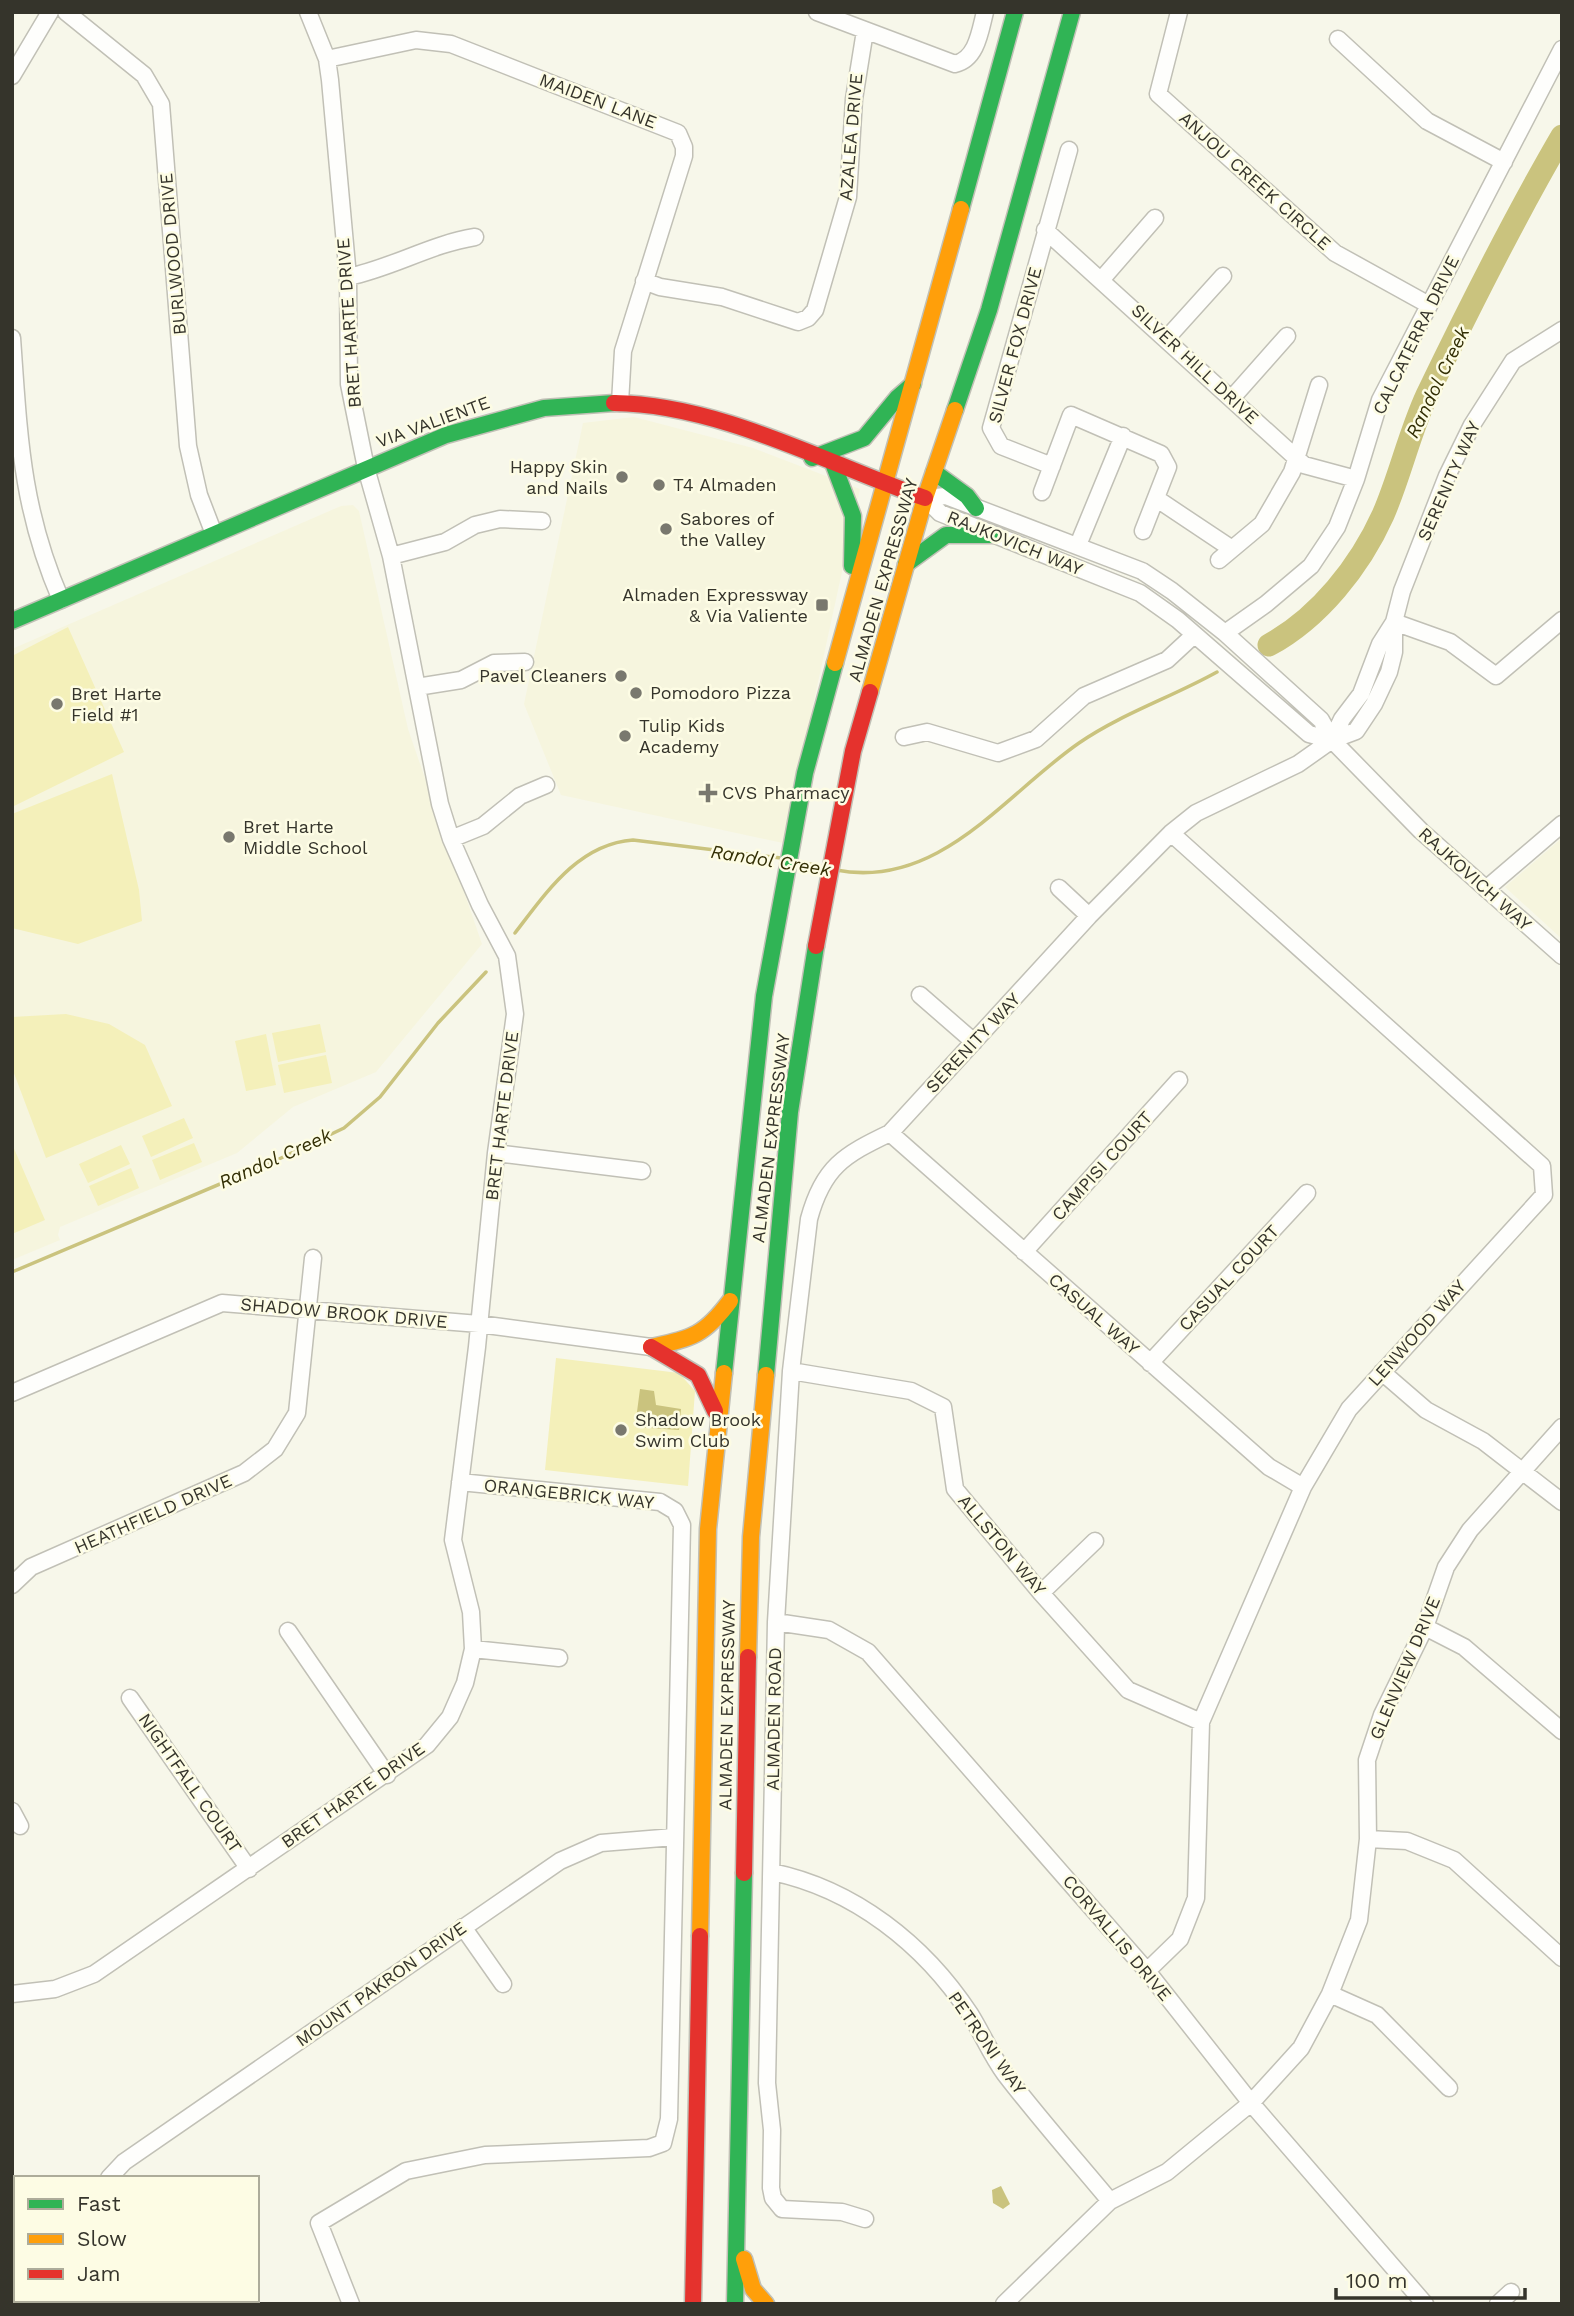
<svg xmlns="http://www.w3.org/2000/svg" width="1574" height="2316" font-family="'Work Sans',sans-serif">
  <rect width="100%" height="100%" fill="#f7f7ea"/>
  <!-- built -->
  <path fill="#f6f5de" d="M634,417l119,31 107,41 -77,354 -222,-48 -37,-91 59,-281z
    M353,505l6,6 49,218 74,215 -106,128 -83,35 -56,46 -177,74 -2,8 2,5 -48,20v-611l329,-143z
    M1562,838v101l-57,-52z"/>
  <!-- green -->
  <path fill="#f4f0ba" d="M68,627l56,125 -112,55v-151z
    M112,774l27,116 3,31 -64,23 -66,-16v-114z
    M66,1014l43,10 36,21 27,61 -126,52 -34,-90v-51z
    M320,1024l6,28 -48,10 -6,-29z
    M266,1034l10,51 -30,6 -11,-50z
    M326,1055l6,28 -48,10 -6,-28z
    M184,1118l9,20 -42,19 -9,-21z
    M194,1143l8,19 -42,18 -8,-20z
    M12,1144l33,76 -33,14z
    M121,1145l9,19 -42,19 -9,-19z
    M131,1168l8,20 -41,18 -9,-20z
    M556,1358l123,15 16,18 -7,95 -143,-16z"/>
  <!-- water -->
  <path fill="#cac37e" d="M640,1389l14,2 2,14 25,4 -2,21 -44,-3z
    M1001,2186l9,18 -7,5 -10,-6 -1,-13z"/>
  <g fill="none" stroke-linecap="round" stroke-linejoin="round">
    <!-- stream -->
    <path stroke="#cac37e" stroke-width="3.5" d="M799,862l20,4
      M836,870c103,20 169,-76 243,-127 42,-29 93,-46 138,-71
      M515,933c31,-40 63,-89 118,-93l148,18
      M12,1272l267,-113 65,-31 36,-31 58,-74 48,-51"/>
    <!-- river -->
    <path stroke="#cac37e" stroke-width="23" d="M1269,645c50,-27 91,-79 114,-130 17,-39 26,-81 44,-120 42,-87 86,-175 135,-259"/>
    <defs>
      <path id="street" d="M66,12l78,63 17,29 27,342 11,49 15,39
        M817,12l138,52c22,-5 25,-33 30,-52
        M1179,12l-21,82 177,159 94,52
        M1338,39l89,82 77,41
        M327,59l89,-19 35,4 227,89 6,14v9l-61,195 -3,52
        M12,76l38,-64
        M1045,230l259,235 52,14
        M348,277c44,-9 83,-33 127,-40
        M1102,279l53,-61
        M644,281l16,6 62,10 76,25 10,-4 7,-8 33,-113 6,-98 11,-68
        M12,338c7,97 9,170 49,262
        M1167,338l56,-62
        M1232,398l55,-62
        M1052,466l-51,-20 -10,-18 78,-278
        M1042,492l29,-77 90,39 7,13 -25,64
        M925,498l21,-2 196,75 30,20 53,42 96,87 11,20 89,91 141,125
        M925,498l15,15 200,80 38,27 131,114 23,6
        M1157,499l75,50
        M1078,545l45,-109
        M391,556l54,-14 30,-17 25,-6 42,2
        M1219,560l43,-36 30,-52 27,-87
        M1394,622l56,20 46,34 66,-56
        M1225,633l41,-29 45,-38 26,-39 19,-48 24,-79 182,-351
        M417,687l44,-7 33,-17 31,-1
        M904,737l23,-5 71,21 38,-14 48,-43 83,-36 27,-25
        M1332,740l10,-21 19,-25 19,-50 14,-22 8,-31 45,-115 25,-51 41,-64 49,-31
        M451,839l32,-13 37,-30 26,-11
        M1059,888l30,28
        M1486,889l76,-65
        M920,995l54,47
        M890,1133l379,334 34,20
        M496,1153l146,18
        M1024,1252l155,-172
        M1150,1363l157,-170
        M791,1371l120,20 32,16 12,82 86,104 87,97 73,32
        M1382,1372l44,38 57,31 79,61
        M12,1393l210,-90 257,21 172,23
        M12,1585l19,-18 213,-94 31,-24 22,-36 16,-155
        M1041,1593l54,-52
        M776,1622l53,8 39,22 279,319 104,132 174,201
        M1425,1627l39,20 98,84
        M288,1631l99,144
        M473,1649l86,9
        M130,1698l119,171
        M12,1811l8,15
        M1368,1839l39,2 47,19 108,98
        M772,1872c82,17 152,72 198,142 12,19 21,41 35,60 33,43 70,85 105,127
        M463,1927l40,57
        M1147,1971l33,-32 16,-41 5,-176 102,-235 46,-78 195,-214 -2,-29 -371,-333
        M12,1994l43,-5 39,-15 333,-229 23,-28 15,-34 8,-34 -2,-37 -18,-72 24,-193 19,-194 19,-139 -8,-58 -27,-51 -29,-66 -11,-35 -49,-248 -25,-88 -17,-84 -1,-107 -18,-197 -3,-21 -19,-47
        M1330,1994l47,21 72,73
        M109,2178l15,-16 436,-301 41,-18 73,-6
        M865,2219l-23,-7 -60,-3 -9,-11 -2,-10 1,-58 -5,-47 9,-461 15,-251 18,-152c14,-52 35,-64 81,-86l199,-217 82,-83 25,-20 102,-49 34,-24 24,-9 18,-27 15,-32 5,-20v-30
        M165,2300l2,4
        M351,2304l-32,-81 87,-52 79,-16 164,-7 14,-5 6,-24 13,-594 -7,-14 -15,-9 -200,-20
        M1004,2304l106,-103 57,-29 84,-69 50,-55 29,-54 29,-74 9,-81 -1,-79 15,-45 43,-88 21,-60 24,-37 92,-103
        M1498,2304l13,-12"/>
      <path id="fast" d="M961,209l54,-197
        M955,410l34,-100 83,-298
        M812,458l52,-20 33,-40 16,-14
        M834,466l19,50 -1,50
        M934,472l33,24 9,12
        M906,564l40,-29h47
        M12,621l434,-186 98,-27 70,-5
        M724,1373l40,-377 41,-223 30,-110
        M766,1375l24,-263 26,-166
        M735,2304l9,-431"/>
      <path id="slow" d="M835,663l126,-454
        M870,692l55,-194 30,-88
        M651,1347c41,-9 53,-11 79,-46
        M748,1657l3,-120 15,-162
        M700,1936l8,-407 16,-156
        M744,2259l9,30 13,15"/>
      <path id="jam" d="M614,403c105,1 214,61 311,95
        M816,946l37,-195 17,-59
        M651,1347l47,28 17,36
        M744,1873l4,-216
        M693,2304l7,-368"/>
    </defs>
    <!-- street casing -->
    <use href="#street" stroke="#c1c0b6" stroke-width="19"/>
    <!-- fast casing -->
    <use href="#fast" stroke="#c1c0b6" stroke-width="19"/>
    <!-- slow casing -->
    <use href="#slow" stroke="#c1c0b6" stroke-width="19"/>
    <!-- jam casing -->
    <use href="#jam" stroke="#c1c0b6" stroke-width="19"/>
    <!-- street -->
    <use href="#street" stroke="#fefefc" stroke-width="16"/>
    <!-- fast -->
    <use href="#fast" stroke="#30b455" stroke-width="16"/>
    <!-- slow -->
    <use href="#slow" stroke="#ff9f0a" stroke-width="16"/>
    <!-- jam -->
    <use href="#jam" stroke="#e5322d" stroke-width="16"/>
  </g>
  <!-- markers -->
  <g fill="#79786e" stroke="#fdfce4" stroke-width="2.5">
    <circle cx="622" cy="477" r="7"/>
    <circle cx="659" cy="485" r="7"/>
    <circle cx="666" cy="529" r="7"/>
    <rect x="815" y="598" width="14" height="14" rx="3.5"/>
    <circle cx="621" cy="676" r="7"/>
    <circle cx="636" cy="693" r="7"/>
    <circle cx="57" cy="704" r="7"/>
    <circle cx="625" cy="736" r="7"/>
    <path d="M704.5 782.5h7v7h7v7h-7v7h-7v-7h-7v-7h7z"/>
    <circle cx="229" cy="837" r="7"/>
    <circle cx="621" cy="1430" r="7"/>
  </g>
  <g text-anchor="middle" stroke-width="5" stroke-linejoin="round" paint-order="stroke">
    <!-- street labels -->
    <g font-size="18" fill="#35342b" stroke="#fdfce4">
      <text transform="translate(598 101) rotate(21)" y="6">MAIDEN LANE</text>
      <text transform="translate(851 137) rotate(-85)" y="6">AZALEA DRIVE</text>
      <text transform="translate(1255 181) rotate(42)" y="6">ANJOU CREEK CIRCLE</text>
      <text transform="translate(173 254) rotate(-95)" y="6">BURLWOOD DRIVE</text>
      <text transform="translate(349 323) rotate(-94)" y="6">BRET HARTE DRIVE</text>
      <text transform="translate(1416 335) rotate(-64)" y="6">CALCATERRA DRIVE</text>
      <text transform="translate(1015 345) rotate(-75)" y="6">SILVER FOX DRIVE</text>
      <text transform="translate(1195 364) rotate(43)" y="6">SILVER HILL DRIVE</text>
      <text transform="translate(433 422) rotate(-20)" y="6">VIA VALIENTE</text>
      <text transform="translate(1449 481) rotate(-66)" y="6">SERENITY WAY</text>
      <text transform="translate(1015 543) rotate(22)" y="6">RAJKOVICH WAY</text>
      <text transform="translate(883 580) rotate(-74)" y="6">ALMADEN EXPRESSWAY</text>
      <text transform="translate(1475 879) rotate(42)" y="6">RAJKOVICH WAY</text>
      <text transform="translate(973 1043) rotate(-47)" y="6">SERENITY WAY</text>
      <text transform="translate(502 1116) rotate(-83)" y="6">BRET HARTE DRIVE</text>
      <text transform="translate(771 1138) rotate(-83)" y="6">ALMADEN EXPRESSWAY</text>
      <text transform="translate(1102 1166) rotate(-48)" y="6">CAMPISI COURT</text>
      <text transform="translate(1229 1278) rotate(-47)" y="6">CASUAL COURT</text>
      <text transform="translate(344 1313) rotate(5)" y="6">SHADOW BROOK DRIVE</text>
      <text transform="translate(1094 1314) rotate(41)" y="6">CASUAL WAY</text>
      <text transform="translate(1417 1333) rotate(-48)" y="6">LENWOOD WAY</text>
      <text transform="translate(569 1494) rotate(6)" y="6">ORANGEBRICK WAY</text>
      <text transform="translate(153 1514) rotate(-24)" y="6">HEATHFIELD DRIVE</text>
      <text transform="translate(1002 1545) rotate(50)" y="6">ALLSTON WAY</text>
      <text transform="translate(1405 1668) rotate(-67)" y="6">GLENVIEW DRIVE</text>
      <text transform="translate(727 1705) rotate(-89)" y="6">ALMADEN EXPRESSWAY</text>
      <text transform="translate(774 1719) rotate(-89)" y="6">ALMADEN ROAD</text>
      <text transform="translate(190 1783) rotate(55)" y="6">NIGHTFALL COURT</text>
      <text transform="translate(353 1795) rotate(-35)" y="6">BRET HARTE DRIVE</text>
      <text transform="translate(1117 1938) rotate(50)" y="6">CORVALLIS DRIVE</text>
      <text transform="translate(381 1984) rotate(-35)" y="6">MOUNT PAKRON DRIVE</text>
      <text transform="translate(987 2043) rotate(55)" y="6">PETRONI WAY</text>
    </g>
    <!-- poi labels -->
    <g font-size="18" fill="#35342b" stroke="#fdfce4" text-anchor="start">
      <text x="608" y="473" text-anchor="end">Happy Skin<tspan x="608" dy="21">and Nails</tspan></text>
      <text x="673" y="491">T4 Almaden</text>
      <text x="680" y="525">Sabores of<tspan x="680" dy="21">the Valley</tspan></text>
      <text x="808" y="601" text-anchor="end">Almaden Expressway<tspan x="808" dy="21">&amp; Via Valiente</tspan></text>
      <text x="607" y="682" text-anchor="end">Pavel Cleaners</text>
      <text x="650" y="699">Pomodoro Pizza</text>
      <text x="71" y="700">Bret Harte<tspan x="71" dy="21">Field #1</tspan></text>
      <text x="639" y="732">Tulip Kids<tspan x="639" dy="21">Academy</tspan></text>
      <text x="722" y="799">CVS Pharmacy</text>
      <text x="243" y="833">Bret Harte<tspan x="243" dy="21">Middle School</tspan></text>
      <text x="635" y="1426">Shadow Brook<tspan x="635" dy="21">Swim Club</tspan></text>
    </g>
    <!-- water labels -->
    <g font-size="19" font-style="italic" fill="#332f05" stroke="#fdfce4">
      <text transform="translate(1437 382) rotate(-64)" y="7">Randol Creek</text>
      <text transform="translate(771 860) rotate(9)" y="7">Randol Creek</text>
      <text transform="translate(275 1158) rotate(-24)" y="7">Randol Creek</text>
    </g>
  </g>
  <!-- border -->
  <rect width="1574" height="2316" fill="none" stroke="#35342b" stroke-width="28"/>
  <!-- legend -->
  <rect x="14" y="2176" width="245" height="126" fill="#fdfce4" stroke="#adac9a" stroke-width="2"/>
  <rect x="28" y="2199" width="35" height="10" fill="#30b455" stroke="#adac9a" stroke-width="2"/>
  <text x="77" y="2211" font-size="21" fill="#35342b">Fast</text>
  <rect x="28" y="2234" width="35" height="10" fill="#ff9f0a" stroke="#adac9a" stroke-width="2"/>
  <text x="77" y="2246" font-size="21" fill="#35342b">Slow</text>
  <rect x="28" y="2269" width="35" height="10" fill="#e5322d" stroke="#adac9a" stroke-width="2"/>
  <text x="77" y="2281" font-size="21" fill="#35342b">Jam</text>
  <!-- scale -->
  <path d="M1336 2288v10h189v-10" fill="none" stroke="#35342b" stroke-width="3.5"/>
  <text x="1346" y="2288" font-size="21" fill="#35342b" stroke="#fdfce4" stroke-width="5" paint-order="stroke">100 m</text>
</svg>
